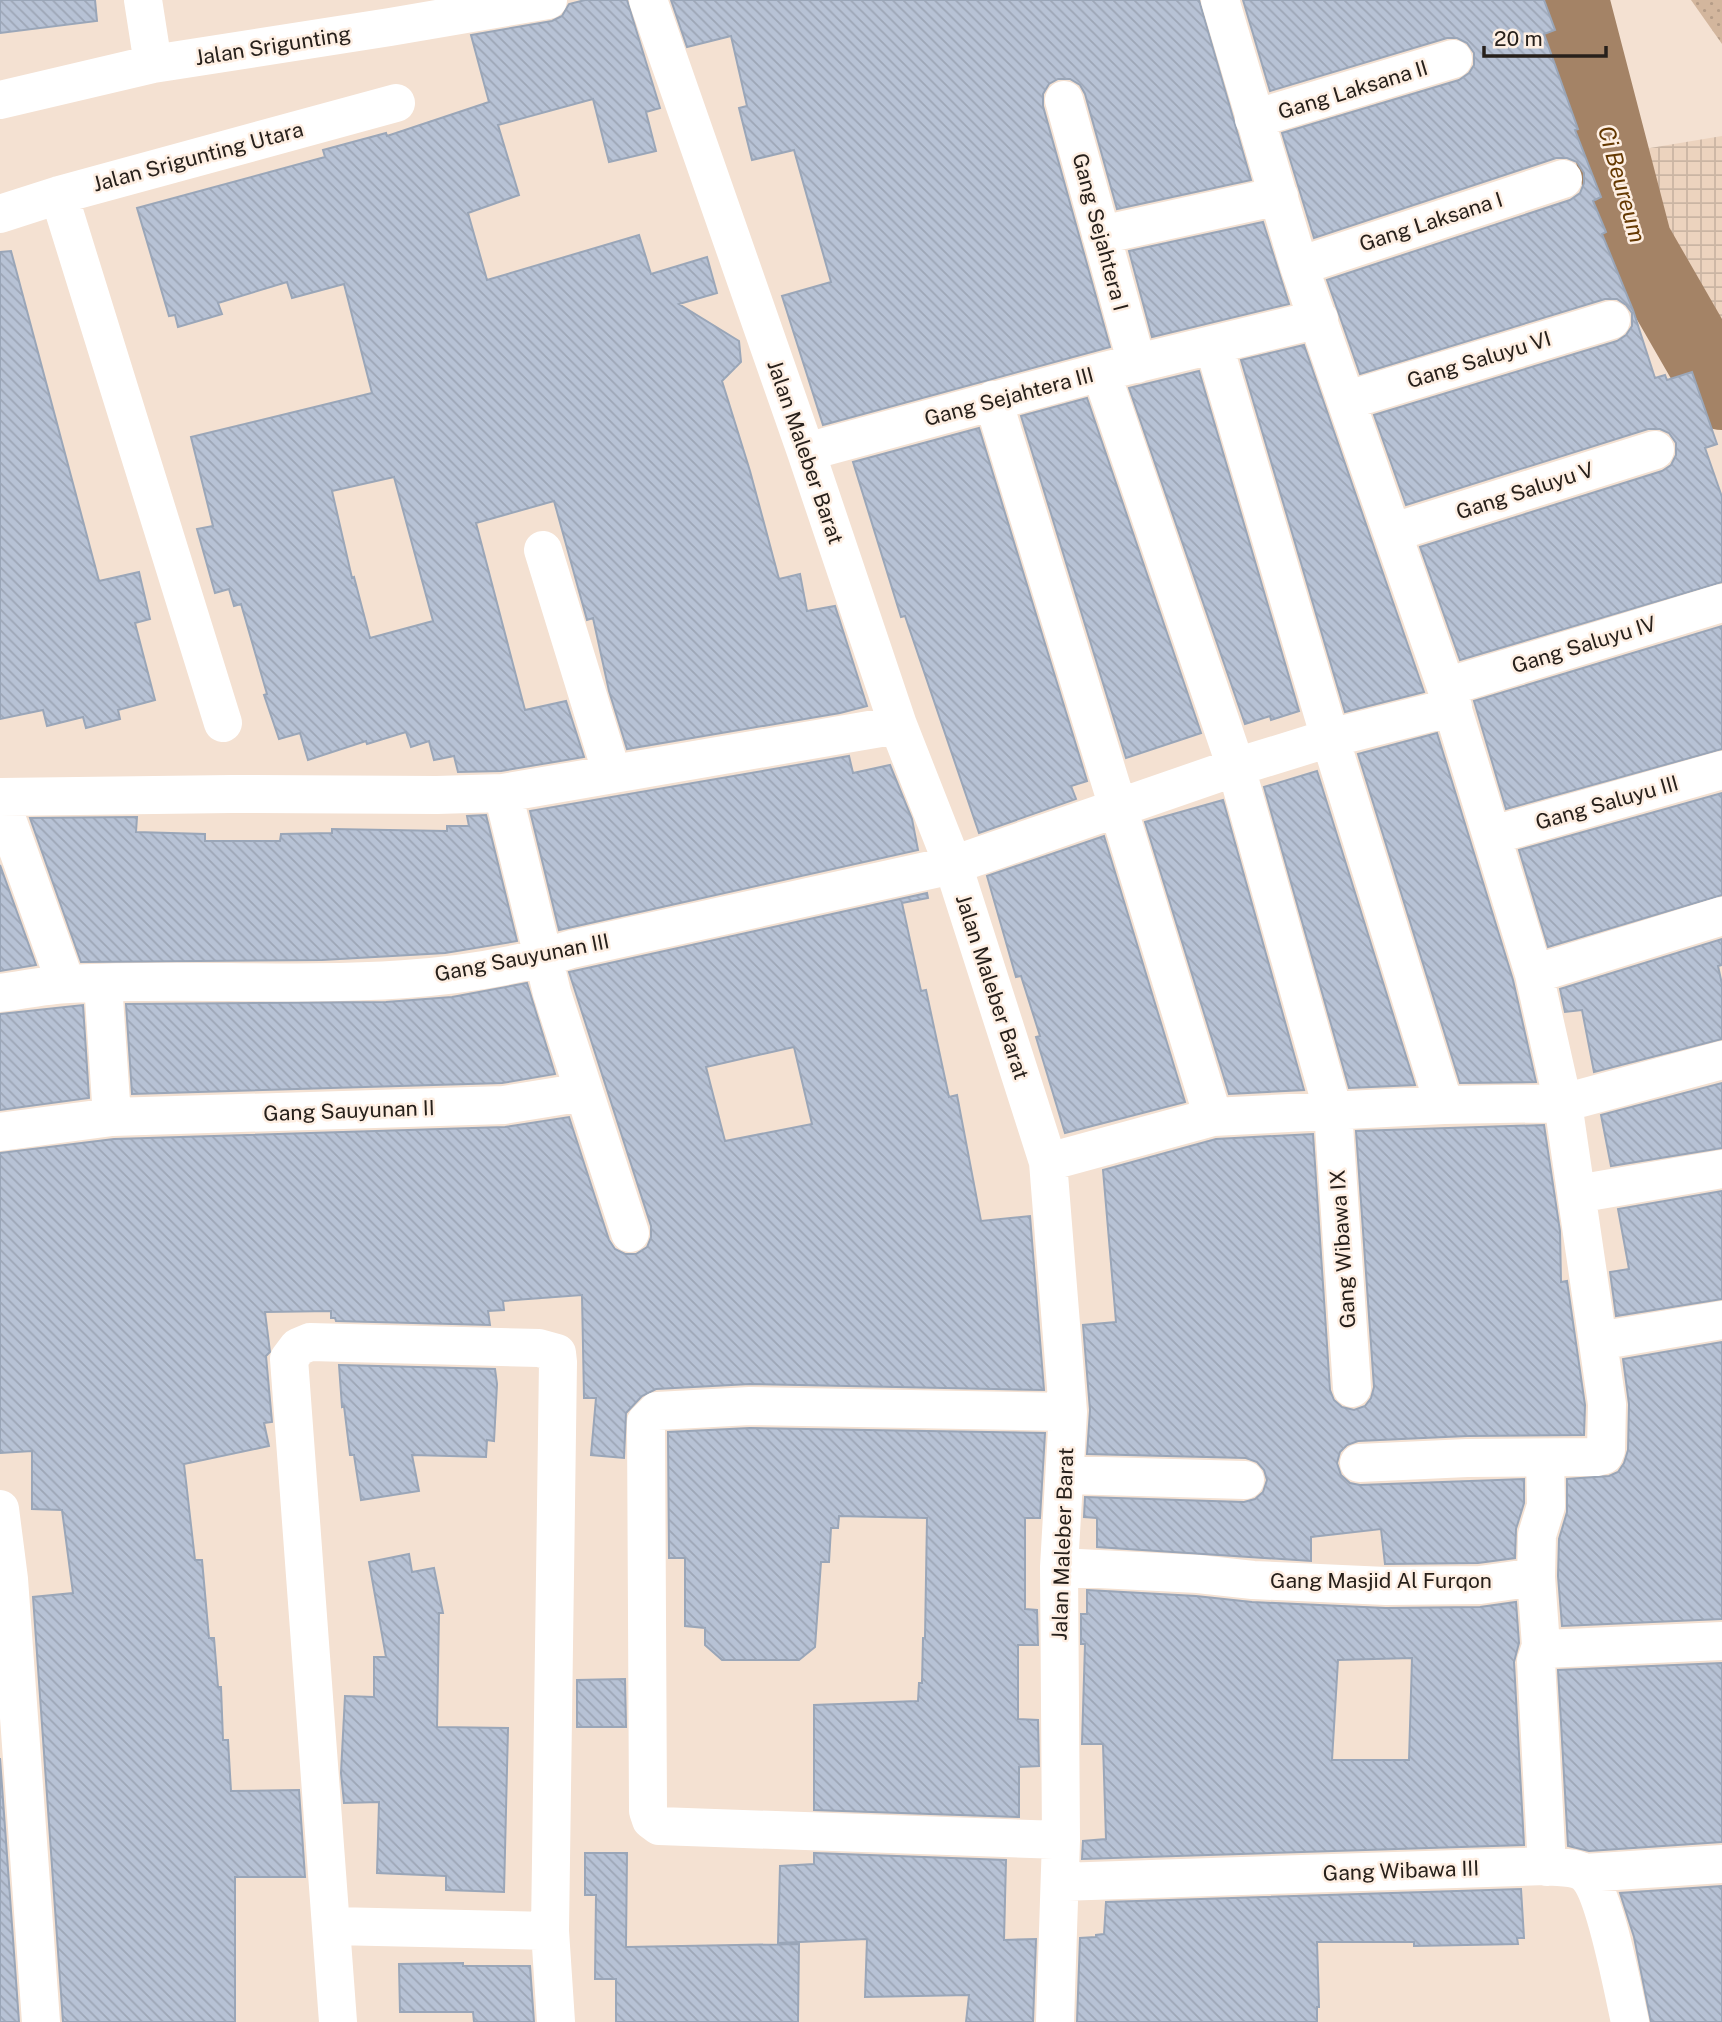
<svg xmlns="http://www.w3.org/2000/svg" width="1722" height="2022" font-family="'Public Sans',sans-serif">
  <defs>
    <pattern id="industrial-grid" width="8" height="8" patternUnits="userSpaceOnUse" patternTransform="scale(1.75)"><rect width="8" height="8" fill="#ecd3be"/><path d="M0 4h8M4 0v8" fill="none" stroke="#cab5a3"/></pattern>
    <pattern id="grass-dots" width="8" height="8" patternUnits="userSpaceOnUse" patternTransform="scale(1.75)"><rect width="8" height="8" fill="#d3b69d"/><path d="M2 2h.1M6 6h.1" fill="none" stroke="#b59c87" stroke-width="1.8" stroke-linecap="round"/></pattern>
    <pattern id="building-back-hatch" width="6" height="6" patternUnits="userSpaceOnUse" patternTransform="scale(1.75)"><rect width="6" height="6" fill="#b7c2d5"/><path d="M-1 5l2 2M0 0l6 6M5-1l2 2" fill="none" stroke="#9da6b6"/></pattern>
  </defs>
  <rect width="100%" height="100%" fill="#f4e1d2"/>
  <!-- industrial -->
  <path fill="url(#industrial-grid)" d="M1722,136v247l-96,-231z"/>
  <!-- grass -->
  <path fill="url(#grass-dots)" d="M1691,0h31v44z"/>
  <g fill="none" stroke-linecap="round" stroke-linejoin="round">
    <!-- river -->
    <path stroke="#a48366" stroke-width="74" d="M1572,0l63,242 87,151"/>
  </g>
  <!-- building -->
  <path fill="url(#building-back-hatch)" stroke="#9aa6b8" stroke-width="2" fill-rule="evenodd" d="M0,0h95l2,21 -97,12z
    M585,0h42l33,108 -14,4 10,39 -47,11 -16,-63 -95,26 21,70 -51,18 19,67 152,-45 12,39 56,-17 10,36 -38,11 60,37 2,21 -19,19 28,90 29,108 21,-5 7,37 28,-5 32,100 -27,7 -213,36 -18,-58 -16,-73 -6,2 -33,-119 -78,22 49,187 41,-9 18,56 -83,14 -43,1 -4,-16 -20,4 -5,-19 -18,6 -5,-15 -39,12 -1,-3 -58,19 -8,-27 -21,6 -15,-44 3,-1 -26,-90 -7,2 -5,-17 -14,4 -18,-64 16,-3 -22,-89 181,-44 -28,-109 -52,14 -5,-16 -69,21 4,11 -44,13 -3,-12 -6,1 -32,-108 188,-51 -2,-7 63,-17 1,3 102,-34 -18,-67 81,-14 10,-5 7,-12zM394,477l39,144 -63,17 -16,-61 -2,1 -20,-87z
    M671,0h528l52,180 -134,29 -32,-115 -5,-9 -10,-6h-12l-9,5 -6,10v12l67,241 -287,78 -41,-129 49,-14 -37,-132 -42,10 -13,-52 8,-2 -16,-70 -44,11z
    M1243,0h301l11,30 -11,4 34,95 -3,1 26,67 -8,4 13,31 -4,2 31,76 22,68 10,-3 2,5 25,-8 25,72 -12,4 17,49v85l-262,78 -40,-113 242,-76 9,-6 5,-10v-12l-7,-10 -9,-4h-12l-242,76 -32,-90 243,-74 9,-6 6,-9v-13l-6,-8 -9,-6h-12l-245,75 -33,-94 243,-80 10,-7 4,-10v-10l-7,-11 -10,-4h-11l-242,80 -32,-105 177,-53 10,-7 5,-8v-12l-7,-10 -10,-5h-10l-177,53z
    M1263,222l26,82 -137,33 -23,-86z
    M11,251l88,330 40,-9 11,47 -15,4 20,77 -37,10 2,9 -34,9 -3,-11 -36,9 -4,-16 -43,9v-467z
    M1304,345l120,347 -79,20 -104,-352z
    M1199,371l100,340 -28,9 -1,-4 -25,8 -116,-336z
    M1087,398l114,335 -75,25 -105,-342z
    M979,428l108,353 -16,5 5,13 -97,34 -74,-217 -4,1 -48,-155z
    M1722,626v123l-216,60 -32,-108z
    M1437,733l76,247 23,102 -76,1 -102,-329z
    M849,756l4,17 37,-8 22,54 6,31 -359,80 -29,-119z
    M1317,771l98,314 -66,3 -85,-301z
    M1722,793v102l-174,52 -29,-97z
    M1223,800l81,290 -75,4 -84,-272z
    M486,815l31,126 -72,12 -123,7 -241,2 -51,-144 107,-1 -1,15 69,2v7h75l1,-7 51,-1v-4l115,2v-5h22l-2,-10z
    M1104,836l81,266 -120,31 -29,-96 4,-1 -19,-60 -5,1 -29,-101z
    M0,865l36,100 -36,6z
    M927,893l1,5 -26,5 19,88 5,-1 23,107 8,-2 24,126 49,-5 14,174 -294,-6 -94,5 -14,7 -16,17 -2,45 -33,-3 5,-57h-12l-2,-103 -79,6 1,9 -16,1 2,14 -154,-4 -1,-3h-4v-7l-66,1 5,40 -4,4 6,66 -8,1 5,23 -85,18 11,96h7l7,78h5l4,49h3l2,53h5l3,51 68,-1 6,87h-70v145h-172l-30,-425 40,-4 -11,-83 -30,-1v-58l-32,2v-300l114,-14 391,-12 64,-10 40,123 6,9 10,5h11l11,-7 4,-10v-11l-82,-254zM794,1047l18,77 -87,17 -19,-74z
    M1722,939v26l-4,1 4,18v55l-128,33 -12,-62 -17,2 -5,-23z
    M527,983l28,91 -53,9 -370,11 -6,-90 260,-2 66,-5z
    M83,1005l6,93 -89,12v-96z
    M1722,1083v65l-111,18 -10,-51z
    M1544,1125l16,106 1,51 6,-1 18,124 -1,30 -117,1 -109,5 -11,4 -7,7 -3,11 4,12 9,8 10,2 164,-6v24l-8,26 -1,29 -37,5 -93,1 -4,-35 -70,8v24l-214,-14v-29l-13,-1 1,-20 159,5 11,-3 8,-7 4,-12 -3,-10 -7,-8 -11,-4 -159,-4 3,-44 -7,-85 33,-3 -13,-152 113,-31 97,-5 17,256 4,10 8,7 12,3 11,-4 6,-8 3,-11 -18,-256z
    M1722,1191v108l-106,17 -6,-44 19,-3 -11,-60z
    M1722,1342v277l-160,7 -4,-50 1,-37 8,-27v-33l42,-3 9,-4 6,-9 4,-13 1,-46 -6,-45z
    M339,1365l156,4 2,15 -3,57 -7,-1 -1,17 -74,-2 7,36 -58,9 -7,-45h-4l-6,-49 -2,1z
    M750,1428l295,5 -5,85h-15v91l12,1 1,35h-20v74l20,1 1,46 -20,1v50l-205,-7v-105l104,-4 1,-18h3l1,-45h2l2,-120 -88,-2 -1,12h-7l-2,34h-8l-6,85 -16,13h-77l-17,-15v-17l-20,-2v-68h-16l-1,-126z
    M409,1554l3,18 22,-4 9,45h-4l-2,114 71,1 -4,164 -58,-2v-14l-69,-3 2,-71 -35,1 -3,-30 4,-77 29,1v-40h12l-17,-95z
    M1087,1590l109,6 56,6 134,6 94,-1 36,-5 3,41 -5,19 10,183 -442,14 1,-18 23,-2 -3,-95h-21l3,-100h-4v-30h6zM1412,1658l-3,102h-77l6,-100z
    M1722,1663v179l-133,9 -21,-5 -10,-176z
    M625,1679l1,48h-49v-47z
    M0,1758l19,264h-19z
    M585,1853h42l-1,94 173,-3 -1,78h-182v-43h-21l1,-84h-11z
    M814,1853l192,7 -2,80 32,-1 -3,83h-67l3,-27 -104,2 2,-58 -89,4 2,-77 34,-2z
    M1722,1886v136h-71l-17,-85 -14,-44z
    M1521,1889l3,49h-7l1,6 -104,2v-4h-97l2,65h-2v15h-240l3,-84 16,-1v-2l8,-1 2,-32z
    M463,1963v3h67l4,56h-60l-1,-10h-73l-1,-48z"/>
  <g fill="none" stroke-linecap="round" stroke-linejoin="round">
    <!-- minor -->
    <path stroke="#fff" stroke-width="38" d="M143,0l10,64
      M648,0l158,452 92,273 55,140 95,297 20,250 -9,155 2,273 -6,182
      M1220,0l79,266 147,421 88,287 29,129 44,301 -1,46 -2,5 -8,2 -129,1 -108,5
      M0,100l153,-36 237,-37 158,-27
      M1064,100l73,264
      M1254,119l199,-60
      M59,195l164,528
      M0,214l59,-19 337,-92
      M1101,235l178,-39
      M1299,266l264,-87
      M1214,346l116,392 114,367
      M1101,372l135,395 97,344 19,277
      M993,400l220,717
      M1348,400l263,-80
      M806,452l295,-80 218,-53
      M1394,532l261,-82
      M543,550l69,224
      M1446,687l276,-84
      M503,793l49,200 78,240
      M0,797l232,-3 205,1 66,-2 395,-68
      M0,800l66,184
      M1493,835l229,-65
      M1534,974l188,-58
      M103,983l9,134 392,-12 80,-13
      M0,993c23,-3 46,-8 69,-9 167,-10 340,17 503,-35l381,-84 283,-98 94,-29 123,-31
      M0,1132l112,-15
      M1048,1162l165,-45 231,-12 119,-2 159,-43
      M1577,1194l145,-25
      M1598,1341l124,-21
      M1066,1475l179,5
      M0,1509l9,70 32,443
      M1059,1567l139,7 55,6 133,6 94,-1 56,-8 5,69 4,3 177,-8
      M1536,1577l1,-42 9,-29 -1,-48
      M1541,1646l-5,15 11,206
      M1061,1840l-402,-14 -8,-6 -3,-9 -2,-389 11,-11 93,-5 318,6
      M1585,1873l137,-9
      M1060,1882l486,-16c11,2 28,0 38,7 21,16 39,119 46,149
      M333,1926l217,5
      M338,2022l-49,-663 9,-12 12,-5 229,6 18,5 1,9 -8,569 6,91"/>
  </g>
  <g text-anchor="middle" stroke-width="5" stroke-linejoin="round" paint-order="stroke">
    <!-- street labels -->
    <g font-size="21" fill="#27201b" stroke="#feefe3">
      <text transform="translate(273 46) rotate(-9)" y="7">Jalan Srigunting</text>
      <text transform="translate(1353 90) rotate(-17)" y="7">Gang Laksana II</text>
      <text transform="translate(198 157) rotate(-15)" y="7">Jalan Srigunting Utara</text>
      <text transform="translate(1431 222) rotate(-18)" y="7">Gang Laksana I</text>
      <text transform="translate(1100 232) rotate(75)" y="7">Gang Sejahtera I</text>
      <text transform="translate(1479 360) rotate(-17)" y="7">Gang Saluyu VI</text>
      <text transform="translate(1009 397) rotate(-15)" y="7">Gang Sejahtera III</text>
      <text transform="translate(805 452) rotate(71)" y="7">Jalan Maleber Barat</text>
      <text transform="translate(1525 491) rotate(-18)" y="7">Gang Saluyu V</text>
      <text transform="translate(1584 645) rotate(-17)" y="7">Gang Saluyu IV</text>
      <text transform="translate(1607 803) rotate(-16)" y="7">Gang Saluyu III</text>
      <text transform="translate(522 958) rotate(-11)" y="7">Gang Sauyunan III</text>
      <text transform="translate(992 987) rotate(72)" y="7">Jalan Maleber Barat</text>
      <text transform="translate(349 1111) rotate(-2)" y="7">Gang Sauyunan II</text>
      <text transform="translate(1343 1249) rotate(-94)" y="7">Gang Wibawa IX</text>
      <text transform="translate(1063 1544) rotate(-88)" y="7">Jalan Maleber Barat</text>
      <text x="1381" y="1588">Gang Masjid Al Furqon</text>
      <text transform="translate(1401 1871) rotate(-2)" y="7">Gang Wibawa III</text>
    </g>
    <!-- water labels -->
    <g font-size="23" font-style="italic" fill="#643801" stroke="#feefe3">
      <text transform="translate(1622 184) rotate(74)" y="8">Ci Beureum</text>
    </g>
  </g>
  <!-- scale -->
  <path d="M1484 46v10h122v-10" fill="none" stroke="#27201b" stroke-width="3.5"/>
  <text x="1494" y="46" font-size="21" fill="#27201b" stroke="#feefe3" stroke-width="5" paint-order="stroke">20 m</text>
</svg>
